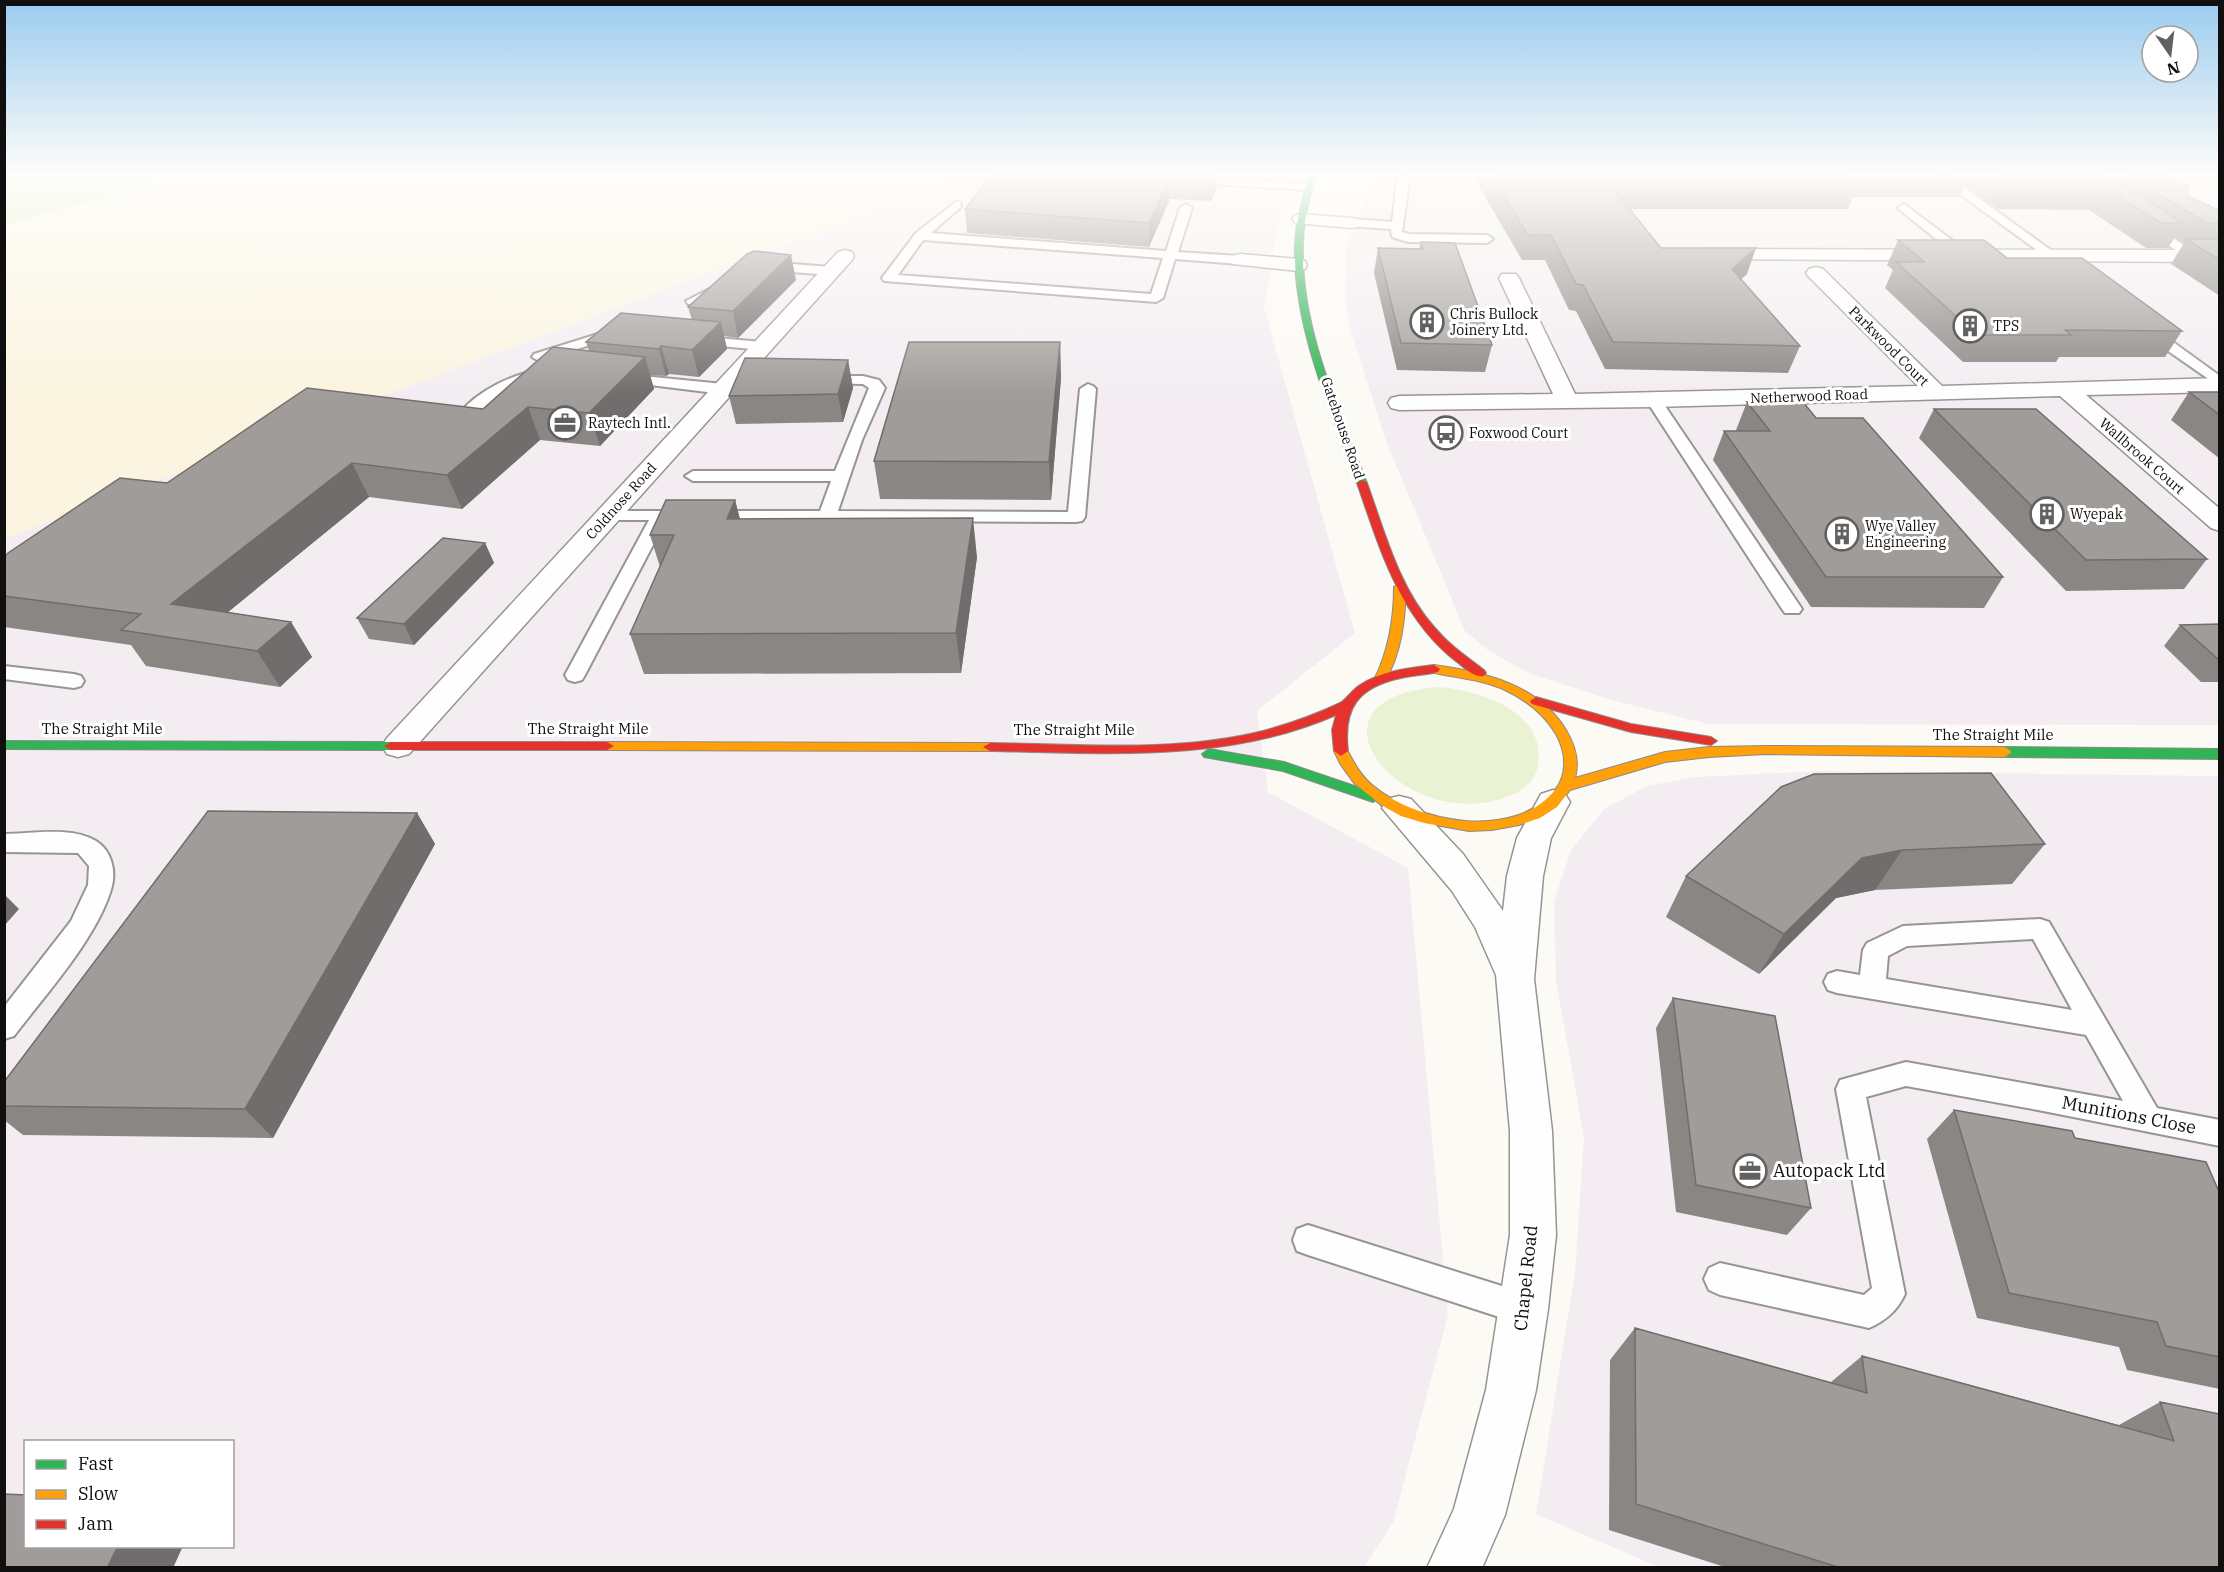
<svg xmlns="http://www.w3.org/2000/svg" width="2224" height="1572" font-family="'IBM Plex Serif',serif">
  <rect width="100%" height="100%" fill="#fcfaf5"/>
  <!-- industrial -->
  <path fill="#f3edf2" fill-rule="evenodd" d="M966,176h314l3,20 -19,111 91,326 -98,78 11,81 140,76 40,447 -55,208 -29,44 -1359,1v-1030zM26,1442h206v104h-206z
    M1375,176h844v549l-511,-1 -97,-24 -83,-27 -39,-22 -24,-20 -79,-190 -36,-113 -5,-27v-51z
    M1822,771l397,5v791h-560l-123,-53 39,-241 9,-135 -28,-158 -2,-78 17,-52 33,-41 43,-23 48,-9z"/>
  <!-- farmland -->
  <path fill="#faf4e0" d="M5,176h961l-961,362z"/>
  <!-- green -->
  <path fill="#e9f3d3" d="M1439,687c44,4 111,26 98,82 -3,15 -19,24 -33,29 -105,35 -212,-100 -65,-111z"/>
  <!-- forest -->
  <path fill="#dbecc0" d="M5,176h150v3l-57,20 -93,26z"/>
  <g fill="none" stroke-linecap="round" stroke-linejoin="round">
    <defs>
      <path id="lane" d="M1132,176h59l116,8 6,3 -6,3 -169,-11z
        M1398,176h12l-8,56 7,2 78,1 6,4 -6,4 -79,-1 -16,-5 -1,-8 -43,-3 -2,-3 6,-4 40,3z
        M1935,176h13l111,80 -2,3h-8z
        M957,201l4,2v4l-30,26 235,18 14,-43 6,-4 6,4 -14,44 62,4 6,4 -6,4 -65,-5 -12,39 -7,4 -272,-21 -2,-3 34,-45zM923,240l240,18 -12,36 -253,-19z
        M1904,204l65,49 2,3 -2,3h-8l-61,-49 -2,-2z
        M2147,222l4,1 49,33 -2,3h-8l-47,-30v-6z
        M792,264l39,3 6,4 -6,4 -39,-3 -28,2 -6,-4 6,-4z
        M725,281l5,1 2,3 -2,3 -32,16h-10l-2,-3z
        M2146,325l5,1 69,50v11l-79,-55 -2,-3 2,-3z
        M617,328l7,4 -2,3 -83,26 -7,-4 2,-3z
        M695,336l67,6 7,4 -7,4 -72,-7 -2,-3 2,-3z
        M545,369l7,4 -2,3 -32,9 -46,33 -6,2 -8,-5c20,-25 56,-42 87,-46z
        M623,374l100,10 8,5 -8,5 -105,-13 -2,-3 2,-3z
        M822,376h41l16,4 6,8 -23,52 -24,71 230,1 12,-123 8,-5 5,2 3,3 -11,128 -3,4 -6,1 -410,-2 -81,155 -3,5 -7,2 -7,-2 -3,-5 84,-155h-41l-6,-1 -3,-4 3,-4h218l11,-30h-138l-8,-5 8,-5h142l34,-83 -6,-4 -46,-1 -2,-3z
        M1654,395l5,2 143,212 -3,4h-14l-3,-4 -136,-209z
        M4,666l70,8 7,2 3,5 -3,5 -7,2 -70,-9z
        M4,834c28,0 67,-8 92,7 15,9 20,29 16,45 -13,50 -67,109 -98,150l-10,3v-32l67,-86 17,-36 1,-19 -11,-13 -74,-1z
        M2040,919l9,3 108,186 63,12v26l-182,-36 -132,-24 -40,11 39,197c-7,16 -20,27 -36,34l-149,-33 -11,-5 -5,-11 5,-11 11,-5 144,32 8,-7 -36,-199 4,-9 66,-18 217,39 -37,-66 -249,-42 -9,-3 -4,-8 4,-8 9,-3 23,4 3,-25 4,-7 36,-17zM2033,939l39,71 -186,-31 2,-23 19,-10z
        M1308,1225l216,68 11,5 5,11 -5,11 -11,5 -216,-70 -11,-4 -4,-11 4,-11z"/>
      <path id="street" d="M1301,214l51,4 6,1 3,4 -3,4 -6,1 -57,-5 -3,-4 3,-4z
        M1707,249l513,1v12l-520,-3 -2,-4 2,-4z
        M845,250l7,2 2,4 -2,4 -443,494 -11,3 -11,-3 -5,-8 5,-8 451,-486z
        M1240,254l58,5 7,2 2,4 -2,4 -7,2 -65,-7 -2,-4 2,-4z
        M1816,267l7,2 119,117 278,-8v14l-134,3 134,114v22l-9,-3 -151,-132 -406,11 -255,3 -8,-2 -3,-5 3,-5 8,-2 154,-2 -54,-116 3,-4h14l3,4 56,116 343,-8 -109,-109 -3,-4 3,-4z
        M1553,790l12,4 5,8 -19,36 -8,38 -9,103 18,152 4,104 -8,74 -12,81 -31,125 -23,53h-55l27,-59 32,-119 24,-155v-104l-14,-156 -21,-48 -23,-36 -70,-83 5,-9 12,-3 12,3 52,55 40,57 4,-35 10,-38 24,-44z"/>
      <path id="fast" d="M1309,176h6c-5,23 -12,44 -12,68 -3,82 35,164 64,239l-5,3 -5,-3c-27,-73 -65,-160 -62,-239 1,-24 8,-45 14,-68z
        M4,741l387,1 7,4 -7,4 -387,-1z
        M2005,747l215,2v10l-215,-2 -7,-5z
        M1209,749l75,13 94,32 2,3 -7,5 -90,-31 -79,-14 -2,-3z"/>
      <path id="slow" d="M1400,584l6,3c-1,32 -4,65 -21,94l-4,1 -6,-4c14,-29 19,-59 19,-91z
        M1434,665c50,7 104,19 132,65 9,15 14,31 9,48l90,-26 44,-5 57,-1 239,1 7,5 -7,5 -239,-3 -57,3 -44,5 -95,28 -13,17 -17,11 -21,7 -27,5 -23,1 -45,-8 -23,-7 -20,-11 -27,-22 -13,-18 -7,-14 2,-3h10c8,14 13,26 26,37 45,38 142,56 183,5 13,-16 11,-38 1,-56 -12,-20 -30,-34 -51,-44 -24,-11 -50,-12 -75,-18l-2,-3z
        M607,742l383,1 7,4 -7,4 -383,-1 -7,-4z"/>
      <path id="jam" d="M1362,480l5,3c18,50 32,105 68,145 14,17 32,29 49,42l2,3 -2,3c-10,2 -19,-8 -27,-14 -58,-45 -77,-113 -100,-179z
        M1434,665l6,4 -2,3c-12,3 -25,3 -37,6 -43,9 -58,30 -53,73l-7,5 -7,-5 -2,-21 4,-15c-109,48 -230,38 -346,36l-7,-4 7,-4c90,1 185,10 273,-12 26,-7 52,-16 77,-28 7,-4 12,-13 20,-18 21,-14 49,-17 74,-20z
        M1536,697l95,27 80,13 6,4 -6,4 -80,-13 -99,-28 -2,-3z
        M391,742h216l7,4 -7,4h-216l-7,-4z"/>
    </defs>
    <!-- lane casing -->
    <use href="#lane" stroke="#969593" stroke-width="4"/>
    <!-- street casing -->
    <use href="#street" stroke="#969593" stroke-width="3"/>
    <!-- fast casing -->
    <use href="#fast" stroke="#8c8b89" stroke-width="2"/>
    <!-- slow casing -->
    <use href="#slow" stroke="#8c8b89" stroke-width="2"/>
    <!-- jam casing -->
    <use href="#jam" stroke="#8c8b89" stroke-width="2"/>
    <!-- lane -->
    <use href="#lane" fill="#fffefe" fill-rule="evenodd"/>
    <!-- street -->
    <use href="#street" fill="#fffefe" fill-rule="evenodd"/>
    <!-- fast -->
    <use href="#fast" fill="#30b455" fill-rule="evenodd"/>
    <!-- slow -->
    <use href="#slow" fill="#ff9f0a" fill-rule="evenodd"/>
    <!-- jam -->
    <use href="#jam" fill="#e5322d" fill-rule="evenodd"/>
  </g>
  <!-- wall -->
  <path fill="#8a8684" d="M1149,176h68v10l-6,15 -42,-2v2l-20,46 -182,-14 -2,-24z
    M1473,176h699l15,13 1,7 32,15v85l-49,-32 13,-21 -9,-6 -7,11h-22l-57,-38 -91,-1 -33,-23 -5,11h-107l-5,12h-218l31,39 86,26 -6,5 59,67 -12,27 -183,-4 -29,-58 -7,-1 -24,-50h-23z
    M1898,240l109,18 175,73 -17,26h-106l-3,5h-93l-78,-74 8,-18 -6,-5z
    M1421,242l71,103 -7,27 -88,-2 -23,-97 4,-25 41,1z
    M796,280l-58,58 -14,-2 3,13 -28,28 -30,-3 -3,2 -16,-1 4,14 -54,57 -60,-6 -78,69 -93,-12 -141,115 63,10 21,35 -32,30 -134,-21 -15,-21 -127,-18v-70l163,-74 316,-74 106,-58 -3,-9 106,-22 -4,-13z
    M1060,342l1,36 -10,122 -171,-1 -6,-38z
    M848,360l5,28 -10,34 -107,2 -7,-28z
    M2189,392h31v67l-49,-39z
    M1747,402l69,16 187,159 -19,31 -173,-1 -98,-147 11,-29h13l-1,-1z
    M1934,409l273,150 -23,30 -118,2 -147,-153z
    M735,500l5,19 237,38 -16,116 -317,1 -14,-40 30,-67 -10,-32z
    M485,543l9,20 -80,82 -45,-6 -12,-21z
    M2220,624v58h-19l-37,-36 16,-21z
    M1781,787l264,57 -33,40 -137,6 -39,8 -77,76 -93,-57 20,-41z
    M417,813l18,31 -162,294 -250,-3 -19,-15v-38z
    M1673,998l138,210 -24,27 -111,-23 -20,-184z
    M1954,1110l121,28 145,56v195l-93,-19 -8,-23 -142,-29 -50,-179z
    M1635,1328l196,54 31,-26 257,69 41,-23 60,166h-492l-119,-38 1,-170z"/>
  <!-- shaded-wall -->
  <path fill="#706d6c" d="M1213,176h4v10l-6,15z
    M1170,178l-1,23 -20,46v-24z
    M1756,248l-9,26 -24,21 9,-26z
    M791,255l5,25 -58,58 -5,-27z
    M721,322l6,27 -28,28 -7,-27z
    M1060,342l1,36 -10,122 -2,-38z
    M661,346l8,28 -3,2 -7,-27z
    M645,357l9,32 -54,57 -11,-33z
    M848,360l5,28 -10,34 -5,-28z
    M528,407l12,33 -78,69 -15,-34z
    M352,463l17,34 -174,142 -24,-35z
    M735,500l10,39 -18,-20z
    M973,518l4,39 -16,116 -5,-40z
    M485,543l9,20 -80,82 -10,-21z
    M291,622l21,35 -32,30 -23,-36z
    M417,813l18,31 -162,294 -28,-29z
    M1902,850l-27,40 -39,8 -77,76 25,-40 78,-76z
    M4,894l15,15 -15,17z
    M118,1546h65l-10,22h-66z"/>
  <!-- building -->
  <path fill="#a09c9a" stroke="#706d6c" stroke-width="1.5" d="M990,176h152l28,2 -21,45 -184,-14z
    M1182,176h31l-1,2z
    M1491,176h356l11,9h-248l51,63h95l-24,21 68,77 -187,-4 -30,-57 -7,-1 -25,-49h-23z
    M1996,176h112l75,47h-22l-59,-37h-92z
    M2129,176h43l17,10 -2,2 1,8 32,15v12h-14z
    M2186,239h34v21z
    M1898,240h86l23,18h75l100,73 -117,-1 6,5h-94l-81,-73h28z
    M1421,242l34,1 37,102 -91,-2 -23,-95 45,1z
    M754,251l37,4 -58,56 -45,-4 59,-53z
    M621,313l100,9 -29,28 -31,-4 -2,3 -73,-7z
    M909,342h151l-11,120 -175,-1z
    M553,347l92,10 -56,56 -61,-6 -81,68 -95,-12 -181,141 120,18 -34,29 -136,-21 20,-16 -137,-18v-39l4,-4 112,-75 47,5 140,-95 176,21z
    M745,358l103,2 -10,34 -109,2z
    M2189,392h31v23z
    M1747,402h56l13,16h47l140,159h-177l-102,-146h46z
    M1934,409h102l171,150 -121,1z
    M666,500h69l-8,19 246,-1 -17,115 -326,1 44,-99h-24z
    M443,538l42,5 -81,81 -47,-6z
    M2220,624v37l-40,-36z
    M1991,773l54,71 -143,6 -40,8 -78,76 -98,-58 95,-89 33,-13z
    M208,811l209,2 -172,296 -241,-3v-24z
    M1673,998l102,18 36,192 -115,-23z
    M1954,1110l118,21 3,7 131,24 14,32v163l-54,-11 -9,-24 -148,-29z
    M1635,1328l232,65 -5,-37 312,85 -14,-39 60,12v154h-379l-205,-64z
    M4,1494l22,1v51h92l-11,22h-103z"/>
  <!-- sky -->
  <linearGradient id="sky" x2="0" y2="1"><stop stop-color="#9bcbef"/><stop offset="0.44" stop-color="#fefdfa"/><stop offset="1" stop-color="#fefdfa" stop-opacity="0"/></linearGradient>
  <rect width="2224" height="396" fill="url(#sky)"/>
  <!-- icons -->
  <defs>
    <symbol id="building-ring" viewBox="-11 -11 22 22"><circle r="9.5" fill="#fff" stroke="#626160" stroke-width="1.5"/><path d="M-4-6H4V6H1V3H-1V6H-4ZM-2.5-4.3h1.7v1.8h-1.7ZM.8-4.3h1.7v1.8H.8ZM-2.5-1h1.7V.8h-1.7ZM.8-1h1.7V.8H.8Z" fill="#626160"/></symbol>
    <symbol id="office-ring" viewBox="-11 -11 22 22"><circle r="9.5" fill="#fff" stroke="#626160" stroke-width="1.5"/><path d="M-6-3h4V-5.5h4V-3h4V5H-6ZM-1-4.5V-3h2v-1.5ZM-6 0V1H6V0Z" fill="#626160"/></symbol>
    <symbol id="bus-ring" viewBox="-11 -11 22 22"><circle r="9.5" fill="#fff" stroke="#626160" stroke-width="1.5"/><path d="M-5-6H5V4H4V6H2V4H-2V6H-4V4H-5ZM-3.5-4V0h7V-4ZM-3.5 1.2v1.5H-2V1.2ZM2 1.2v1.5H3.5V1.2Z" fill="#626160"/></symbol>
  </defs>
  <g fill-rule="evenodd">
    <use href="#building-ring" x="1408" y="303" width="38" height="38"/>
    <use href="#building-ring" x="1951" y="307" width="38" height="38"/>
    <use href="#office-ring" x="546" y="404" width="38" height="38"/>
    <use href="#bus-ring" x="1427" y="414" width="38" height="38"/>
    <use href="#building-ring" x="2028" y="495" width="38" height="38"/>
    <use href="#building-ring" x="1823" y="515" width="38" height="38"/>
    <use href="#office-ring" x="1731" y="1152" width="38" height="38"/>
  </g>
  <g text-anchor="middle" stroke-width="6" stroke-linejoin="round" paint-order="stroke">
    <!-- far-poi labels -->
    <g font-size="14" fill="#0f0f0f" stroke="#fff" text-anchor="start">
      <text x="1450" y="319">Chris Bullock<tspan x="1450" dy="16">Joinery Ltd.</tspan></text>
      <text x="1993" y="331">TPS</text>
      <text x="588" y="428">Raytech Intl.</text>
      <text x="1469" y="438">Foxwood Court</text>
      <text x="2070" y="519">Wyepak</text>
      <text x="1865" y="531">Wye Valley<tspan x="1865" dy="16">Engineering</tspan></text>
    </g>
    <!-- far-street labels -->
    <g font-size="14" fill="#0f0f0f" stroke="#fff">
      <text transform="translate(1889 346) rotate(45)" y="5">Parkwood Court</text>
      <text transform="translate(1809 396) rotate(-2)" y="5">Netherwood Road</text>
      <text transform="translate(1343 428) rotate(71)" y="5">Gatehouse Road</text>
      <text transform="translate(2142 456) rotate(41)" y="5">Wallbrook Court</text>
      <text transform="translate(621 501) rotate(-48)" y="5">Coldnose Road</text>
    </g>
    <!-- street labels -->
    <g font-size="15" fill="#0f0f0f" stroke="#fff">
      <text x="102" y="734">The Straight Mile</text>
      <text x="588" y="734">The Straight Mile</text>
      <text x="1074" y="735">The Straight Mile</text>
      <text x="1993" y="740">The Straight Mile</text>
    </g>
    <!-- near-street labels -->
    <g font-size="18" fill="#0f0f0f" stroke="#fff">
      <text transform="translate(2129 1115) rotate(11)" y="6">Munitions Close</text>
      <text transform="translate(1526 1278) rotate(-84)" y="6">Chapel Road</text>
    </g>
    <!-- near-poi labels -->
    <g font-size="18" fill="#0f0f0f" stroke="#fff" text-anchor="start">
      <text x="1773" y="1177">Autopack Ltd</text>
    </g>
  </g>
  <!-- border -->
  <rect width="2224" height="1572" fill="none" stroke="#0f0f0f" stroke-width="12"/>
  <!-- legend -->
  <rect x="24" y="1440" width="210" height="108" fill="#ffffff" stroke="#9f9f9f" stroke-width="1.5"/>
  <rect x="36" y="1460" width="30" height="9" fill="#30b455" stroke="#9f9f9f" stroke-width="1.5"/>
  <text x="78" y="1470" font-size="18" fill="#0f0f0f">Fast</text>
  <rect x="36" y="1490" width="30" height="9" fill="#ff9f0a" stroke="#9f9f9f" stroke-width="1.5"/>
  <text x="78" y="1500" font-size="18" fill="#0f0f0f">Slow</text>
  <rect x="36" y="1520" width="30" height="9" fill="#e5322d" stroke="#9f9f9f" stroke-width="1.5"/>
  <text x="78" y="1530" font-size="18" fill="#0f0f0f">Jam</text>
  <!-- north arrow -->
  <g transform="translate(2170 54) rotate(166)"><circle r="28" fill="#ffffff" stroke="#9f9f9f" stroke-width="1.5"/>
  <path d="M0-4.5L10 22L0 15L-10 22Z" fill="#626160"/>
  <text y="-9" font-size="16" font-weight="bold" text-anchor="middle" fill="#0f0f0f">N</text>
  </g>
</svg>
